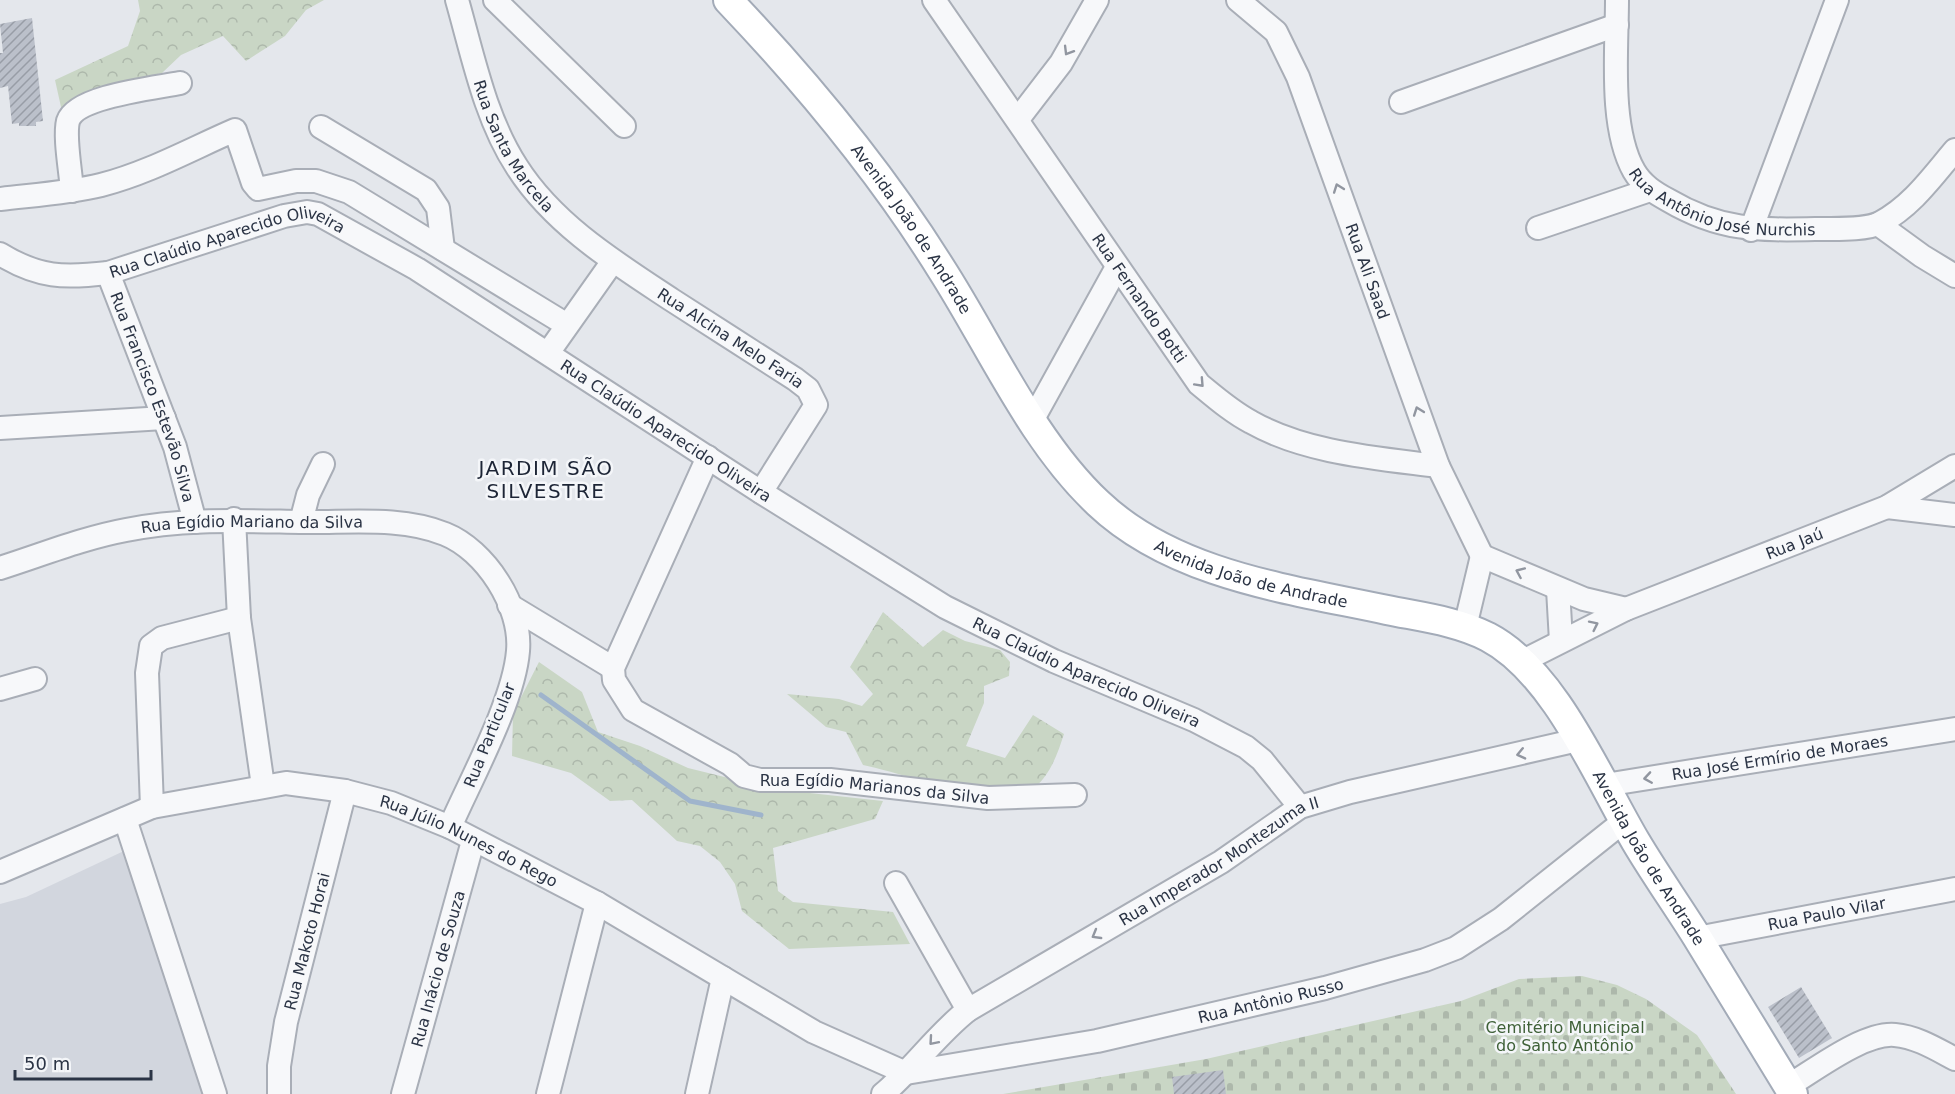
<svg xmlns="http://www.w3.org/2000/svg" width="1955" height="1094" font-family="'DejaVu Sans',sans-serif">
  <defs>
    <pattern id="forest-crowns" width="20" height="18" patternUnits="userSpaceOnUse" patternTransform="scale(1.5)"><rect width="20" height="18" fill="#c9d6c5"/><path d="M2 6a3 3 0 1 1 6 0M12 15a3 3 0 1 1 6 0" fill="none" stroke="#adb8ab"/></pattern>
    <pattern id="cemetery-stones" width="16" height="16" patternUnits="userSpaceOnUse" patternTransform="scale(1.5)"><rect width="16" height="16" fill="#c9d6c5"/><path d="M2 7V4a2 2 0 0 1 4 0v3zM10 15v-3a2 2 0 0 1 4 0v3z" fill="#adb8ab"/></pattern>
    <pattern id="building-hatch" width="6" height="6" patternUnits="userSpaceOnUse" patternTransform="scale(1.5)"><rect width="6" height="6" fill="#bbc0ca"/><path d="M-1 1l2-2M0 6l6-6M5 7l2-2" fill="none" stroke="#989da6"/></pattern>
  </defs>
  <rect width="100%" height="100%" fill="#e4e7ec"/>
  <!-- built -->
  <path fill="#d2d6de" d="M126,850l80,244h-206v-190l26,-7z"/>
  <!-- forest -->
  <path fill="url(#forest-crowns)" d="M138,0h186l-18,10 -21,26 -39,25 -23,-25 -42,19 -19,18 -55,13 -44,30 -8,-36 73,-34 12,-35z
    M883,612l40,35 20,-17 22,11 35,9 10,12 -1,14 -25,10v17l-18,43 39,12 28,-43 31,19c-6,18 -13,40 -29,53 -28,23 -137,-15 -172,-22l-17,-33 -20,-5 -39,-33 52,5 23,7 11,-12 -23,-27z
    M539,662l43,30 16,40 42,14 48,22 85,21 110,12 -8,18 -102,29 5,43 15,11 100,10 17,32 -121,5 -47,-38 -7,-27 -15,-22 -20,-16 -23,-5 -45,-41 -22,1 -39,-28 -59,-17 1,-43z"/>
  <!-- cemetery -->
  <path fill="url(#cemetery-stones)" d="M1582,976l35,9 29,14 51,36 39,59h-733l203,-35 255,-58 58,-22z"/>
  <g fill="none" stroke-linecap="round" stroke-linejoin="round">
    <!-- stream -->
    <path stroke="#9fb4cc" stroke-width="5" d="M541,695l149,106 71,14"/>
  </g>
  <!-- building -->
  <path fill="url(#building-hatch)" d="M32,18l11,103 -7,1v4h-17v-3l-7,1 -4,-38 -8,2v-35h3l-3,-29z
    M1801,987l31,51 -33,20 -31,-51z
    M1223,1070l3,24h-52l-2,-17z"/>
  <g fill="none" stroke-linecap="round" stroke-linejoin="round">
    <defs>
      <g id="minor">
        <path id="s1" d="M457,0c16,56 28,118 60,167 37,58 99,96 155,133 41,26 82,53 123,79l13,10 8,16 -55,87"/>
        <path d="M495,0l129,126"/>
        <path id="s2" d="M934,0l265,384c17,14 33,28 52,38 55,31 125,36 187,44"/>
        <path id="s3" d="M1238,0l38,32 22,45 140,389 44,90"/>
        <path id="s4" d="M1617,0c0,50 -8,127 17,171 8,14 21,22 34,29 54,32 93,30 154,29 16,0 44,1 58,-6 32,-17 52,-46 75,-73"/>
        <path d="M1401,102l216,-77"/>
        <path d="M1018,119l43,-56 36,-63"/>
        <path d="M321,127l105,63 12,18 5,41"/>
        <path d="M72,191c-1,-18 -8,-54 -4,-70 8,-25 87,-33 112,-38"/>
        <path d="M0,199c34,-4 68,-6 101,-14 47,-12 90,-36 134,-55l18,53 5,6 38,-8h20l33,11 218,133"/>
        <path d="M1878,224l44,32 33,20"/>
        <path d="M1538,228l112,-38"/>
        <path d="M1751,230l86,-230"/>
        <path id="s5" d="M0,254c39,24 64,24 108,19l176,-57 23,-4 11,2 99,55 347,225 181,113 109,54 140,59 52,27 16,13 38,47"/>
        <path id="s6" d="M108,273l67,174 20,75"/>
        <path d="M548,353l65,-92"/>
        <path d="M1033,419l84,-152"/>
        <path d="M0,428l164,-10"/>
        <path id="s7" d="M708,457l-95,211 1,12 19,30 97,54 14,12 16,4h70l158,18 87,-3"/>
        <path d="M1887,507l68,8"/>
        <path d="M234,519l5,99 24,168"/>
        <path d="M301,522l7,-27 15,-31"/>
        <path d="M1482,556l102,43 42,10"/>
        <path id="s8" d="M0,568c41,-13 83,-30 126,-38 58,-12 116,-9 175,-8 47,1 100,-6 144,12 40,16 77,72 73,117 -4,50 -47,128 -68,176"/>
        <path d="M1558,589l3,52"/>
        <path d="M509,605l104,63"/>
        <path d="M1465,627l17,-71"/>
        <path id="s9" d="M1523,661l103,-52 261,-102 68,-41"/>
        <path d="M0,689l35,-10"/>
        <path id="s10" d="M1605,785l350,-56"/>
        <path d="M152,807l-5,-134 4,-27 11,-8 77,-20"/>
        <path d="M125,819l90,275"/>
        <path id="s11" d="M0,872l152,-65 134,-24 59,8 46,12 59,24 147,76 217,129 92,41"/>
        <path d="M896,883l72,127"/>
        <path id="s12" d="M1697,938l258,-49"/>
        <path id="s13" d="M906,1073l191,-32 228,-53 100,-28 31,-12 45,-29 123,-98"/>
        <path d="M1788,1086c27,-16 76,-54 107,-51 22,2 41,14 60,24"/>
        <path id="s14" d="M279,1094v-28l7,-44 59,-231"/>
        <path id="s15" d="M403,1094l70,-253"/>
        <path d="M548,1094l49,-191"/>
        <path d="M697,1094l26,-116"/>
        <path id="s16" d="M883,1094c31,-26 53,-59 85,-84l253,-148 79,-55 50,-15 228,-52"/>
      </g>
      <g id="major">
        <path id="s17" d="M728,0c79,83 153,172 214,270 48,75 90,171 156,233 76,72 191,86 289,107 34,7 70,11 101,27 67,35 110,141 148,205 19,32 41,63 61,95 32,52 64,105 96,157"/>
      </g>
    </defs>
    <!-- minor casing -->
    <use href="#minor" stroke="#a9aeb7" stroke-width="26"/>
    <!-- major casing -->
    <use href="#major" stroke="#a3abb8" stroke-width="32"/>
    <!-- minor -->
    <use href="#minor" stroke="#f7f8fa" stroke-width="22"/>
    <!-- major -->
    <use href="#major" stroke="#fff" stroke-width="28"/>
  </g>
  <!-- one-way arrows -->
  <defs><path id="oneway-chevron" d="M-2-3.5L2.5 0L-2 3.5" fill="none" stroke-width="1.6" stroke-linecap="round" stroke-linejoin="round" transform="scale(1.5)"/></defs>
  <g stroke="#9196a0">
    <use href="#oneway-chevron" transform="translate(1068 51) rotate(121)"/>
    <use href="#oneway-chevron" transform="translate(1338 188) rotate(-110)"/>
    <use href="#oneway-chevron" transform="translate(1200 383) rotate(47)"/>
    <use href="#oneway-chevron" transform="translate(1418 411) rotate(-110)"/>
    <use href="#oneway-chevron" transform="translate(1520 572) rotate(-156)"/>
    <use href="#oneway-chevron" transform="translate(1594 625) rotate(-26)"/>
    <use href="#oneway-chevron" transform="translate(1521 754) rotate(167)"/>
    <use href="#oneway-chevron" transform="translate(1648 778) rotate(171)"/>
    <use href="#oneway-chevron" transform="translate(1096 935) rotate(150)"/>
    <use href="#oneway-chevron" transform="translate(933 1041) rotate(131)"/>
  </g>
  <g text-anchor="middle" stroke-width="5" stroke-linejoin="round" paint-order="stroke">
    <!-- street labels -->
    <g font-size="16" fill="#2b3445" stroke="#f4f6f9">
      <text dy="6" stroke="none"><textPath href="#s1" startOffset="158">Rua Santa Marcela</textPath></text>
      <text dy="6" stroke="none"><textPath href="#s4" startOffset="272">Rua Antônio José Nurchis</textPath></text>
      <text dy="6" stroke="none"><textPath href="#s17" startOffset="294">Avenida João de Andrade</textPath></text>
      <text dy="6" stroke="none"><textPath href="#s5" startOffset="238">Rua Claúdio Aparecido Oliveira</textPath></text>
      <text dy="6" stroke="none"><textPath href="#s3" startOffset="306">Rua Ali Saad</textPath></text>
      <text dy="6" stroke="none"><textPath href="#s2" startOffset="362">Rua Fernando Botti</textPath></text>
      <text dy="6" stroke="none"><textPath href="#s1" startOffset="454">Rua Alcina Melo Faria</textPath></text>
      <text dy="6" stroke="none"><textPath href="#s6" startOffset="132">Rua Francisco Estevão Silva</textPath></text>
      <text dy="6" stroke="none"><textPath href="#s5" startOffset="742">Rua Claúdio Aparecido Oliveira</textPath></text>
      <text dy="6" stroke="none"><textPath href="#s8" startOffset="258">Rua Egídio Mariano da Silva</textPath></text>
      <text dy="6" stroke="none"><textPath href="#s9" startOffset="296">Rua Jaú</textPath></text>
      <text dy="6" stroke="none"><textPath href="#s17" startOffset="798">Avenida João de Andrade</textPath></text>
      <text dy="6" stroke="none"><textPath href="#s5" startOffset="1228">Rua Claúdio Aparecido Oliveira</textPath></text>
      <text transform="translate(489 735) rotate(-68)" y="6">Rua Particular</text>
      <text dy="6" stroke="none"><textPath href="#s10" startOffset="177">Rua José Ermírio de Moraes</textPath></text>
      <text dy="6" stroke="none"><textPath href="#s7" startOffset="540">Rua Egídio Marianos da Silva</textPath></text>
      <text dy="6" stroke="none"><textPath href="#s11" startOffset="495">Rua Júlio Nunes do Rego</textPath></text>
      <text dy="6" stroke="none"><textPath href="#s17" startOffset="1320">Avenida João de Andrade</textPath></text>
      <text dy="6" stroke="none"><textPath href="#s16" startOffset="412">Rua Imperador Montezuma II</textPath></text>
      <text dy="6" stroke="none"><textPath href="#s12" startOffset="132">Rua Paulo Vilar</textPath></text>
      <text dy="6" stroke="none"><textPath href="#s14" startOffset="156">Rua Makoto Horai</textPath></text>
      <text dy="6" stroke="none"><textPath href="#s15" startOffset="130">Rua Inácio de Souza</textPath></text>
      <text dy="6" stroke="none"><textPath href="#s13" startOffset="372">Rua Antônio Russo</textPath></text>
    </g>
    <!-- park labels -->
    <g font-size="16" fill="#3f6138" stroke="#f4f6f9">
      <text x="1565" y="1033">Cemitério Municipal<tspan x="1565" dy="18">do Santo Antônio</tspan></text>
    </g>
    <!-- quarter labels -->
    <g font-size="20" letter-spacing="1.5" fill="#1d2536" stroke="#f4f6f9">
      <text x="546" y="475">JARDIM SÃO<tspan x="546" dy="23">SILVESTRE</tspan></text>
    </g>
  </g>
  <!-- scale -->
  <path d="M15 1070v9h136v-9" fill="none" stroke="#2b3445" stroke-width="3"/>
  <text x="24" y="1070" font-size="18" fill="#2b3445" stroke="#f4f6f9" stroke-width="4.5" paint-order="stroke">50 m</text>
</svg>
